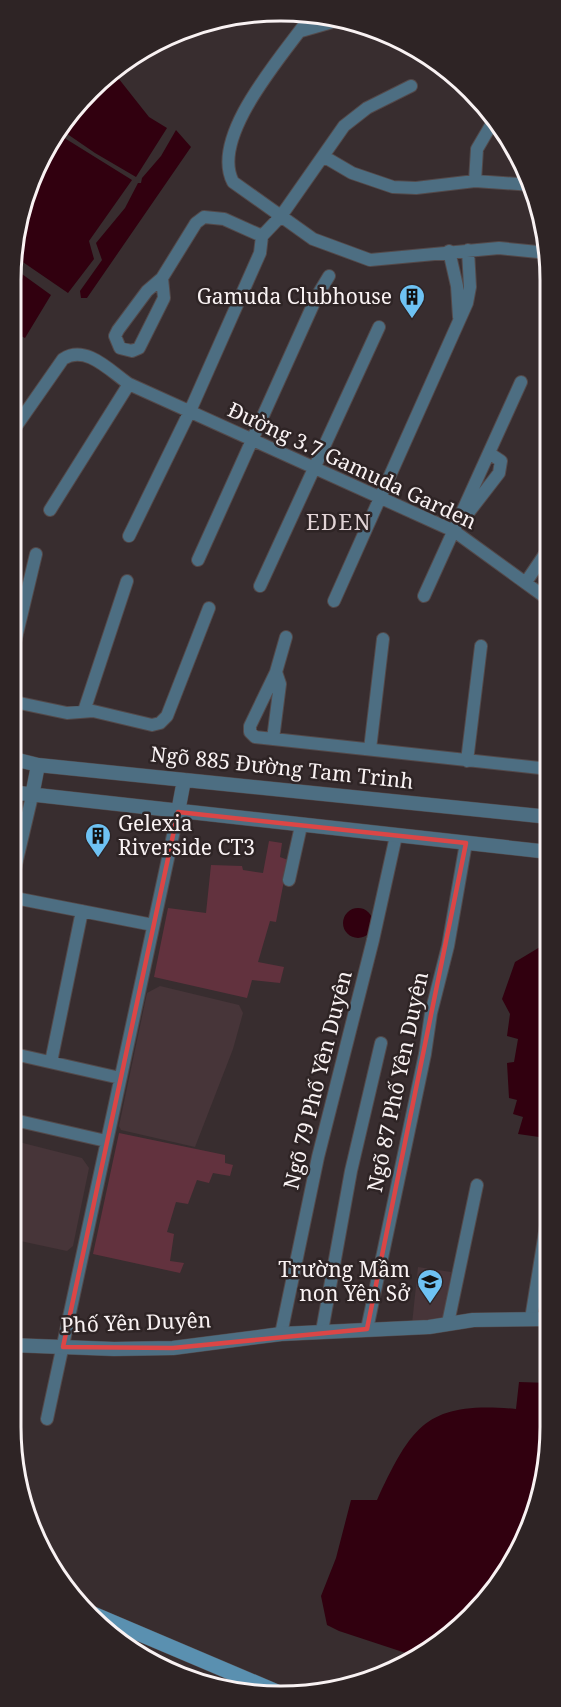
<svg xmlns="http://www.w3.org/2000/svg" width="561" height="1707" font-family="'Noto Serif',serif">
  <rect width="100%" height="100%" fill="#382d2f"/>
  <!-- built -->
  <path fill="#473539" d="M160,986l79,19 4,8 -10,36 -38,98 -74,-17 -2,-4 28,-133z
    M11,1140l71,18 7,10 -16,78 -6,5 -56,-12z
    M418,1267l33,5 -6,47 -33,5z"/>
  <!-- green -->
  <path fill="#62323e" d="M269,841l13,2 -2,14 8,3 -12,62 -6,-1 -12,41 26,5 -4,16 -28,-3 -5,18 -93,-21 14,-69 38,5 5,-48 31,1 1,4 20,3z
    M119,1133l106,22v8l8,2 -3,11 -17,-3 -4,10 -12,-3 -9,24 -12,-2 -9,30 7,2 -4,27 14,2 -4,10 -87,-19z"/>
  <!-- water -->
  <path fill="#31000f" d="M115,74l34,43 18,11 -31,49 -41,-24 -35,-24 6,-13z
    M176,130l15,17 -104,151h-6l-1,-7 22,-31 -6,-17 29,-35 13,-25h3l1,-5 19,-22z
    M58,134l74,46 -43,61 5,18 -26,34 -54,-37 6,-45z
    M15,269l36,26 -26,43 -14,-7v-51z
    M549,903l1,264 -11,-1v-29l-21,-3 5,-17 -10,-3 4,-14 -8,-2 -2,-35 7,-1 4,-23 -11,-3 3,-22 -8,-15 13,-37 25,-15z
    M343 923a15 15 0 1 1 30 0a15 15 0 1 1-30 0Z
    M519,1382l31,1v44l-9,69 -36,81 -74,74 -13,6 -79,-26 -12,-6 -6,-29 15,-38 15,-58h26c35,-75 50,-99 139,-91z"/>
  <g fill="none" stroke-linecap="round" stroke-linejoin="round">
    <defs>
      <path id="minor" d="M310,17c-25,36 -101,119 -77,165l80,57 57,21 129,-12 49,5
        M301,31l42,-12
        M323,156l29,17 41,14 23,1 59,-7 57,4
        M475,181l2,-32 17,-29
        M449,251l8,35 2,31
        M162,278l2,20 -25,50 -7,3 -12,-3 -5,-12 3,-6 29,-39 15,-13 34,-55 8,-6 20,2 38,17
        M10,435l53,-76c23,-15 47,12 66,25l325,147 95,69
        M50,510l79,-126
        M462,521l37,-48 2,-12 -12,-8
        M129,536l61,-125 70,-158 2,-17 19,-20 63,-90 23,-18 44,-22
        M198,560l119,-264 12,-20
        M526,582l23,-34
        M260,586l119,-259
        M424,596l97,-214
        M334,601l133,-298 3,-16 -2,-37
        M286,637l-10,35 -26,54v6l5,5 294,32
        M10,663l26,-109
        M10,701l57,12 26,-2 59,14 8,-2 7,-7 42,-108
        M84,711l43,-130
        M273,739l7,-55 -4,-12
        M370,749l13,-110
        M467,761l14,-115
        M289,880l12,-54
        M10,890l22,-94
        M10,897l143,28
        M10,1053l110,25
        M51,1062l31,-151
        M10,1119l96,22
        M531,1319l17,-106
        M448,1323l29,-138
        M367,1329l58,-275 6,-41 17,-67 18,-103
        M322,1331l29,-160 30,-128
        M281,1334l37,-177 55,-217 23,-104
        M47,1419l131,-607"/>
      <path id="tertiary" d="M10,758l28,7 511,52
        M10,792l539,60
        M32,796l6,-31
        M178,812l6,-32
        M10,1345l104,4 59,-1 108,-14 148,-7 44,-7 77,-1"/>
      <path id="secondary" d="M86,1611l191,81"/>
    </defs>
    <!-- minor casing -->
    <use href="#minor" stroke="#53494a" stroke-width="14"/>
    <!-- tertiary casing -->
    <use href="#tertiary" stroke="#53494a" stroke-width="15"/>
    <!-- secondary casing -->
    <use href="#secondary" stroke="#53494a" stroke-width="16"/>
    <!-- minor -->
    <use href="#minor" stroke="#4d6e82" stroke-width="12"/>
    <!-- tertiary -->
    <use href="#tertiary" stroke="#4d6e82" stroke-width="14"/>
    <!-- secondary -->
    <use href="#secondary" stroke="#5a90b0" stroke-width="15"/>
  </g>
  <!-- marked area -->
  <path fill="none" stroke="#db4646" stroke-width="4.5" stroke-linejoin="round" d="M178,812l288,31 -99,486 -194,19 -110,-1z"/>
  <!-- icons -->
  <defs>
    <symbol id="building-pin" viewBox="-11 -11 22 30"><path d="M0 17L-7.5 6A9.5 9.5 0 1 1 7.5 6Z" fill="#6ec2f3" stroke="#2e2425"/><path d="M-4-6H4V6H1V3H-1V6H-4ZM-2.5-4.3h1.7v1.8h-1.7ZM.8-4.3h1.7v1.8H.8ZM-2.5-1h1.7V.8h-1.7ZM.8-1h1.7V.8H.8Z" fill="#111"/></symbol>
    <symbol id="school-pin" viewBox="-11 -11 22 30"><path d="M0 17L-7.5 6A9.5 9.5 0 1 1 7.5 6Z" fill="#6ec2f3" stroke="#2e2425"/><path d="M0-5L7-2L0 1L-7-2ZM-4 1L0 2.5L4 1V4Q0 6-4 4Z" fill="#111"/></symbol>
  </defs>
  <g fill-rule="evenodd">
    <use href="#building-pin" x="397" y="282" width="30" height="40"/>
    <use href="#building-pin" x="83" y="821" width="30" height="40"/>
    <use href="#school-pin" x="415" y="1267" width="30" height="40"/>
  </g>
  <g text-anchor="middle" stroke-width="5" stroke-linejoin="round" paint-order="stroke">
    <!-- poi labels -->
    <g font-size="21" fill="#f9f2f3" stroke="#2e2425" text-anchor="end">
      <text x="392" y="304">Gamuda Clubhouse</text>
      <text x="118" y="831" text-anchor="start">Gelexia<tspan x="118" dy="24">Riverside CT3</tspan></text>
      <text x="410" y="1277">Trường Mầm<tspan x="410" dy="24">non Yên Sở</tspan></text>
    </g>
    <!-- street labels -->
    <g font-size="21" fill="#f9f2f3" stroke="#2e2425">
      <text transform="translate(352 466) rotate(25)" y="7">Đường 3.7 Gamuda Garden</text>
      <text transform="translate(282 768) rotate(6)" y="7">Ngõ 885 Đường Tam Trinh</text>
      <text transform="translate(318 1080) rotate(-76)" y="7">Ngõ 79 Phố Yên Duyên</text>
      <text transform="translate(398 1082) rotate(-78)" y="7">Ngõ 87 Phố Yên Duyên</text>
      <text transform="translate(136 1323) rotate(-2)" y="7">Phố Yên Duyên</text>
    </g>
    <!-- neighbourhood labels -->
    <g font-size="22" letter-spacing="1.5" fill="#e2d4d6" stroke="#2e2425">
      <text x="339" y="530">EDEN</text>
    </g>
  </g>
  <!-- crop -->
  <path d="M0 0H561V1707H0ZM280 21H281A259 259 0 0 1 540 280V1427A259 259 0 0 1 281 1686H280A259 259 0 0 1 21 1427V280A259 259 0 0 1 280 21Z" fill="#2e2425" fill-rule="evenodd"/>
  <path fill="none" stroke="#f9f2f3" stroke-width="3" d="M280 21H281A259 259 0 0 1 540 280V1427A259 259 0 0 1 281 1686H280A259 259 0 0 1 21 1427V280A259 259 0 0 1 280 21Z"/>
</svg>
